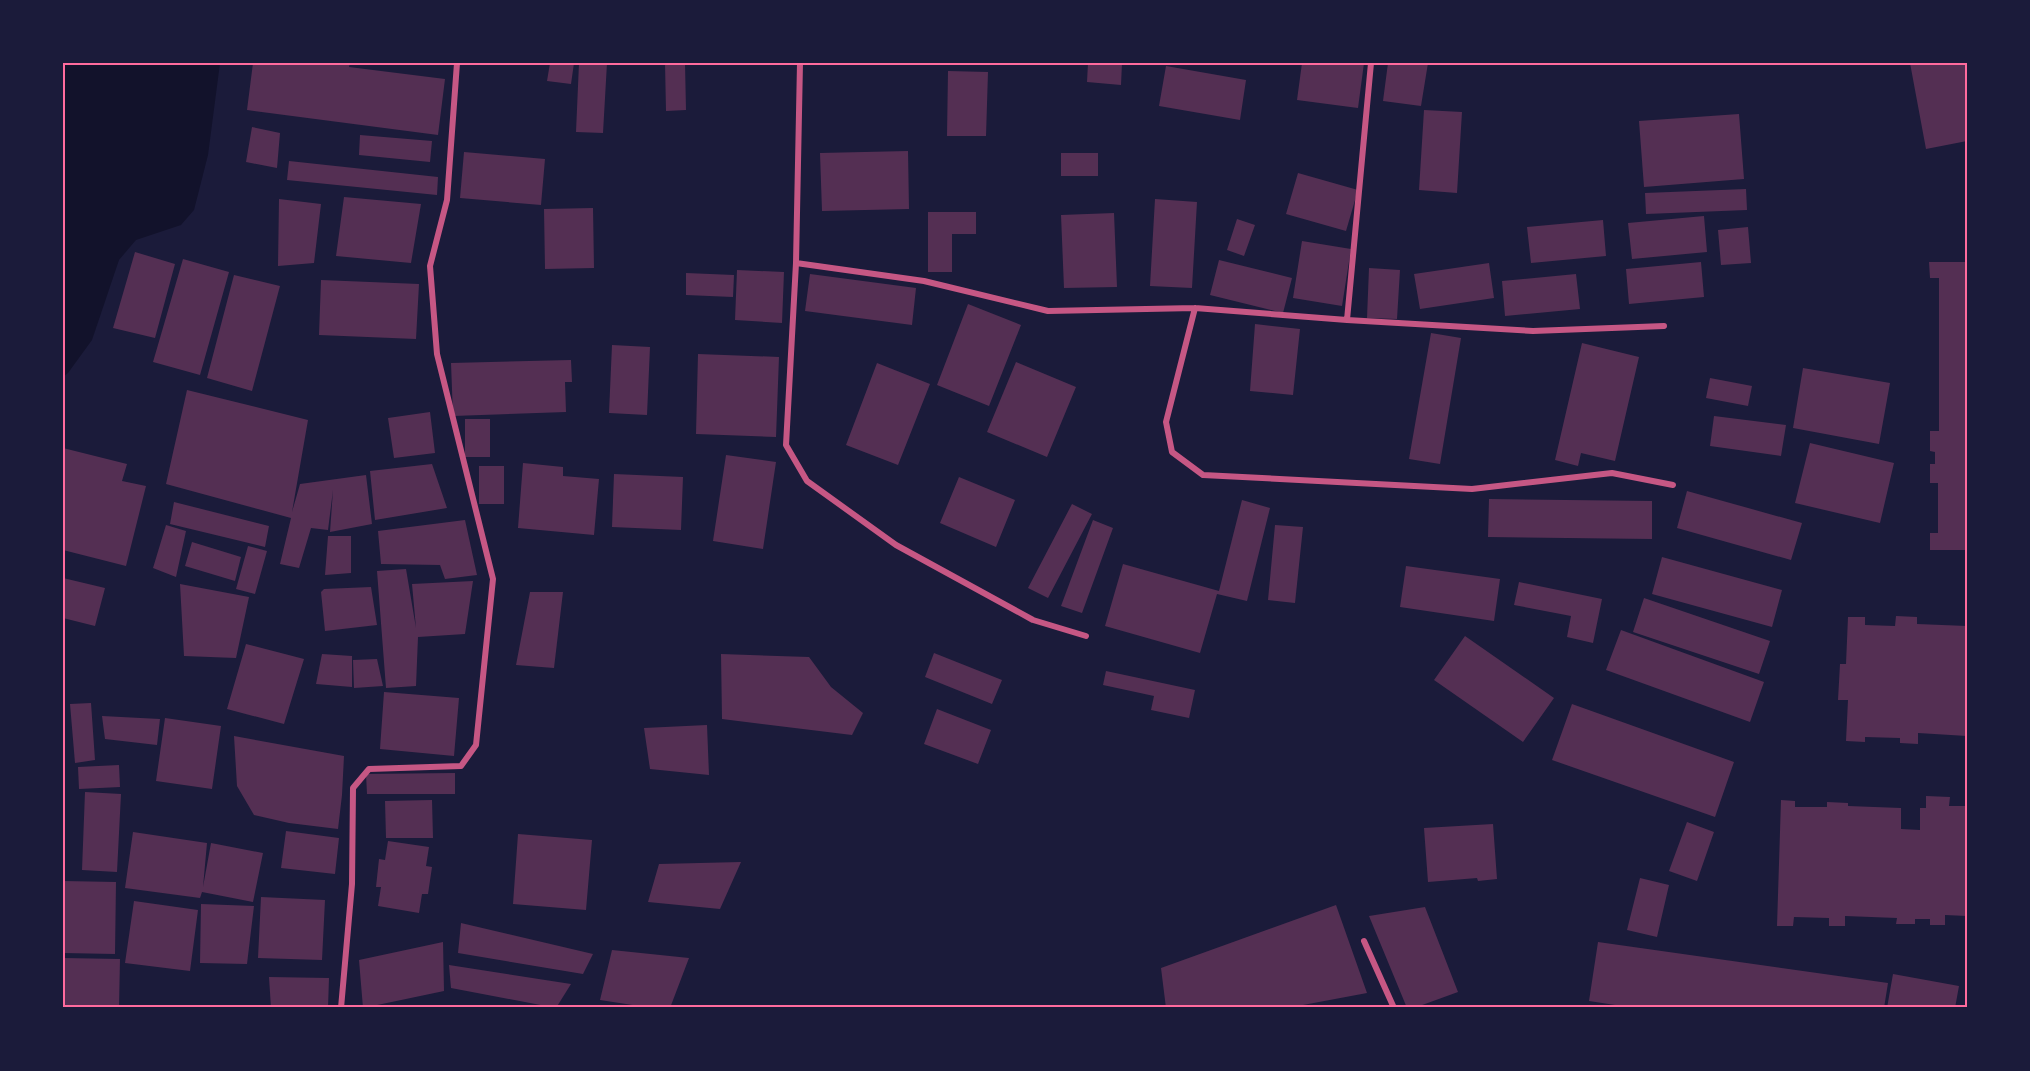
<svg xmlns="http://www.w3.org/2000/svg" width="2030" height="1071" font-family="'Exo 2',sans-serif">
  <rect width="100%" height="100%" fill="#1b1b3a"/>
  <!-- water -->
  <path fill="#12122b" d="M63,63h157l-12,92 -14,55 -13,15 -45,15 -17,20 -27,80 -24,33 -5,4z"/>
  <!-- building -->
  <path fill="#542f53" d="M253,63h97l-1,4 96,12 -7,56 -191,-25z
    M550,63h24l-3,21 -24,-3z
    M579,63h28l-4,70 -27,-1z
    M665,63h20l1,47 -20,1z
    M1088,63h34l-1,22 -34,-3z
    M1302,63h62l-6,45 -61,-8z
    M1388,63h40l-7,43 -38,-5z
    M1910,63h57v78l-41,8z
    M1166,66l80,14 -6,40 -81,-14z
    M948,71l40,1 -2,64h-39z
    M1424,110l38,2 -5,81 -38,-3z
    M1739,114l5,65 -100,8 -5,-66z
    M252,127l28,6 -3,35 -31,-6z
    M360,135l72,6 -2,21 -71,-7z
    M908,151l1,58 -87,2 -2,-58z
    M464,152l81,7 -4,46 -81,-7z
    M1061,153h37v23h-37z
    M289,161l149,16 -1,18 -150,-15z
    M1298,173l60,17 -12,41 -60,-17z
    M1746,189l1,21 -101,4 -1,-21z
    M344,197l77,7 -10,59 -75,-7z
    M279,199l42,5 -7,59 -36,3z
    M1155,199l42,3 -5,86 -42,-2z
    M593,208l1,60 -49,1 -1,-60z
    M928,212h48v22h-24v38h-24z
    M1114,213l3,74 -53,1 -3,-73z
    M1704,216l3,36 -75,7 -4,-36z
    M1237,219l18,6 -11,31 -17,-6z
    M1603,220l3,36 -75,7 -4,-36z
    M1748,227l3,36 -30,2 -3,-35z
    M1302,241l49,8 -9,57 -49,-8z
    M135,252l40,12 -20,74 -42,-10z
    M183,259l46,13 -29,103 -47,-13z
    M1219,260l73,18 -9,35 -73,-18z
    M1701,262l3,35 -75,7 -3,-35z
    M1929,262h38v288h-37v-17h8v-50h-8v-19h5v-12l-5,-1v-20h9v-153h-9z
    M1489,263l5,35 -74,11 -6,-35z
    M1369,268l31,2 -3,49 -30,-1z
    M737,270l47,2 -2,51 -47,-3z
    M686,273l48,2 -1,22 -47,-2z
    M810,274l106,14 -4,37 -107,-14z
    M1576,274l4,35 -75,7 -3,-35z
    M234,275l46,11 -28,105 -45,-13z
    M321,280l98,4 -3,55 -97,-4z
    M968,304l53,21 -32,81 -52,-21z
    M1255,324l45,5 -7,66 -43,-4z
    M1431,333l30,5 -21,126 -31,-5z
    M1582,343l57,14 -24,104 -34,-8 -3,13 -23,-6z
    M612,345l38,2 -3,68 -38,-2z
    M698,354l81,3 -3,80 -80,-3z
    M571,360l1,22h-7l1,30 -113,4 -2,-53z
    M1016,362l60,25 -29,70 -60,-25z
    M877,363l53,21 -32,81 -52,-20z
    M1803,368l87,15 -11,61 -86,-16z
    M1710,378l42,8 -4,20 -42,-8z
    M187,390l121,30 -16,92 8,-28 66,-9 6,49 -42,8 3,-42 -5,40 -17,-2 -12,40 -19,-4 11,-46 -125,-34z
    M430,412l5,41 -41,5 -6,-40z
    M1714,416l72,9 -5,31 -71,-10z
    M465,419h25v38h-25z
    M1810,443l84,20 -14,60 -85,-20z
    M63,448l64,16 -5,17 24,5 -20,80 -63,-16z
    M726,455l50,7 -13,87 -50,-8z
    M523,463l40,4v9l36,3 -5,56 -76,-7z
    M432,464l15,44 -72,12 -5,-49z
    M479,466h25v38h-25z
    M614,474l69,3 -2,53 -69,-3z
    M959,477l56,23 -19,47 -56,-24z
    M1687,491l115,32 -11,37 -114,-32z
    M1489,499l163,2v38l-164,-2z
    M1242,500l28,8 -23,93 -30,-7 -17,59 -95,-27 18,-62 96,27z
    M174,502l95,24 -4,21 -95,-23z
    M1072,504l20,10 -44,84 -20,-10z
    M465,520l12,55 -32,4 -5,-14 -59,-1 -3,-33z
    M1093,520l20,8 -31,85 -21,-7z
    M166,525l20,6 -10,46 -23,-9z
    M1275,525l28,2 -8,76 -27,-3z
    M328,536h23v37l-26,2z
    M192,542l49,15 -6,24 -50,-15z
    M248,546l19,5 -12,43 -19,-5z
    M1662,557l120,33 -10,37 -120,-33z
    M1406,566l94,13 -6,42 -94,-14z
    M406,569l10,59 -4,-44 61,-3 -8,53 -47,3 -2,49 -30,2 -9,-117z
    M63,578l42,10 -10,38 -32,-8z
    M1519,582l83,17 -9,44 -26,-6 4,-21 -57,-11z
    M180,584l69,13 -13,61 -52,-2z
    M371,587l6,38 -52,6 -4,-39 3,-3z
    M530,592h33l-9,76 -38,-3z
    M1644,598l126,43 -11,33 -126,-42z
    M1896,616l21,1v7l50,2v110l-49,-3v11l-18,-1v-5l-35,-1v5l-19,-1 2,-41h-10l2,-36h6l2,-47h17v8l30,1z
    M1621,630l143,52 -14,40 -144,-52z
    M1465,636l89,62 -31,44 -89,-62z
    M246,644l58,15 -20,65 -57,-15z
    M934,653l68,27 -10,24 -67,-27z
    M322,654l30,2v31l-36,-3z
    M721,654l88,3 22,30 32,26 -11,22 -130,-16z
    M377,659l6,27 -29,2 -1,-28z
    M1106,671l89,19 -6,28 -38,-8 3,-14 -51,-11z
    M384,692l75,6 -5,58 -74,-7z
    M91,703l4,57 -20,3 -5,-59z
    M1572,704l162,58 -19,55 -163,-57z
    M937,709l54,21 -13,34 -54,-20z
    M102,716l58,3 -3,26 -52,-6z
    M165,718l56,8 -9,63 -56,-8z
    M707,725l2,50 -59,-6 -6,-41z
    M234,736l110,20 -2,39 -4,34 -49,-6 -35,-8 -17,-29z
    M119,765l1,22 -41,2 -1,-22z
    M455,773v21h-88l-1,-20z
    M85,792l36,2 -4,78 -35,-2z
    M1926,796l24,1 -1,9h18v110l-22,-1v10h-15v-6h-15v5h-19l1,-6 -52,-2v10h-16v-8l-35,-1 -1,9h-16l4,-126 14,1v6h32v-5l21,1v3l53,2v21l19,1v-22h6z
    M432,800l1,38h-47l-1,-37z
    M1687,822l27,10 -17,49 -28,-10z
    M1493,824l4,55 -19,2 -1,-3 -49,4 -4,-54z
    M286,831l53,7 -4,36 -54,-6z
    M133,832l74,11 -4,44 8,-44 52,10 -10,49 -51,-10 -2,6 -75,-10z
    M518,834l74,6 -6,70 -73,-6z
    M388,841l41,6 -3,19 6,1 -4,27h-6l-3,19 -41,-7 3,-19h-5l3,-28 6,1z
    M741,862l-21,47 -72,-7 11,-38z
    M1640,878l29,7 -12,52 -30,-7z
    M63,881l53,1 -1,72 -52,-1z
    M261,897l64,3 -3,60 -64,-2z
    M134,901l64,9 -8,61 -65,-8z
    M201,904l53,2 -7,58 -47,-1z
    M1336,905l31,88 -80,15h-121l-5,-40z
    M1425,907l33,85 -44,16h-7l-38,-92z
    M461,923l132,31 -10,20 -125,-21z
    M443,942l1,49 -81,17 -4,-48z
    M1598,942l290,41 -4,25h-249l-46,-7z
    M612,950l77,8 -19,50h-18l-52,-8z
    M63,958l57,1 -1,49h-56z
    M449,965l122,19 -15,24 -105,-20z
    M1893,974l66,12 -4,22h-68z
    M269,977l60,1 -1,30h-57z"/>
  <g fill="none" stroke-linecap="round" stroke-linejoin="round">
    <!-- minor -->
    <path stroke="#c65784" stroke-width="6" d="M800,63l-4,200 -10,182 21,36 89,64 137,75 53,16
      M796,263l128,18 124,30 147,-3 152,12 186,11 131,-5
      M1195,308l-29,114 6,30 31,23 269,14 140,-16 61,12
      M1347,320l24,-257
      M1364,941l30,67
      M341,1008l11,-124 1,-96 16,-19 92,-3 15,-21 17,-166 -56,-225 -7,-88 17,-66 10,-137"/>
  </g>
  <!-- border -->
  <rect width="2030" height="1071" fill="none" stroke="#1b1b3a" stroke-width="129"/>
  <rect x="64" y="64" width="1902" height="942" fill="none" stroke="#ff6b9d" stroke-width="2"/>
</svg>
